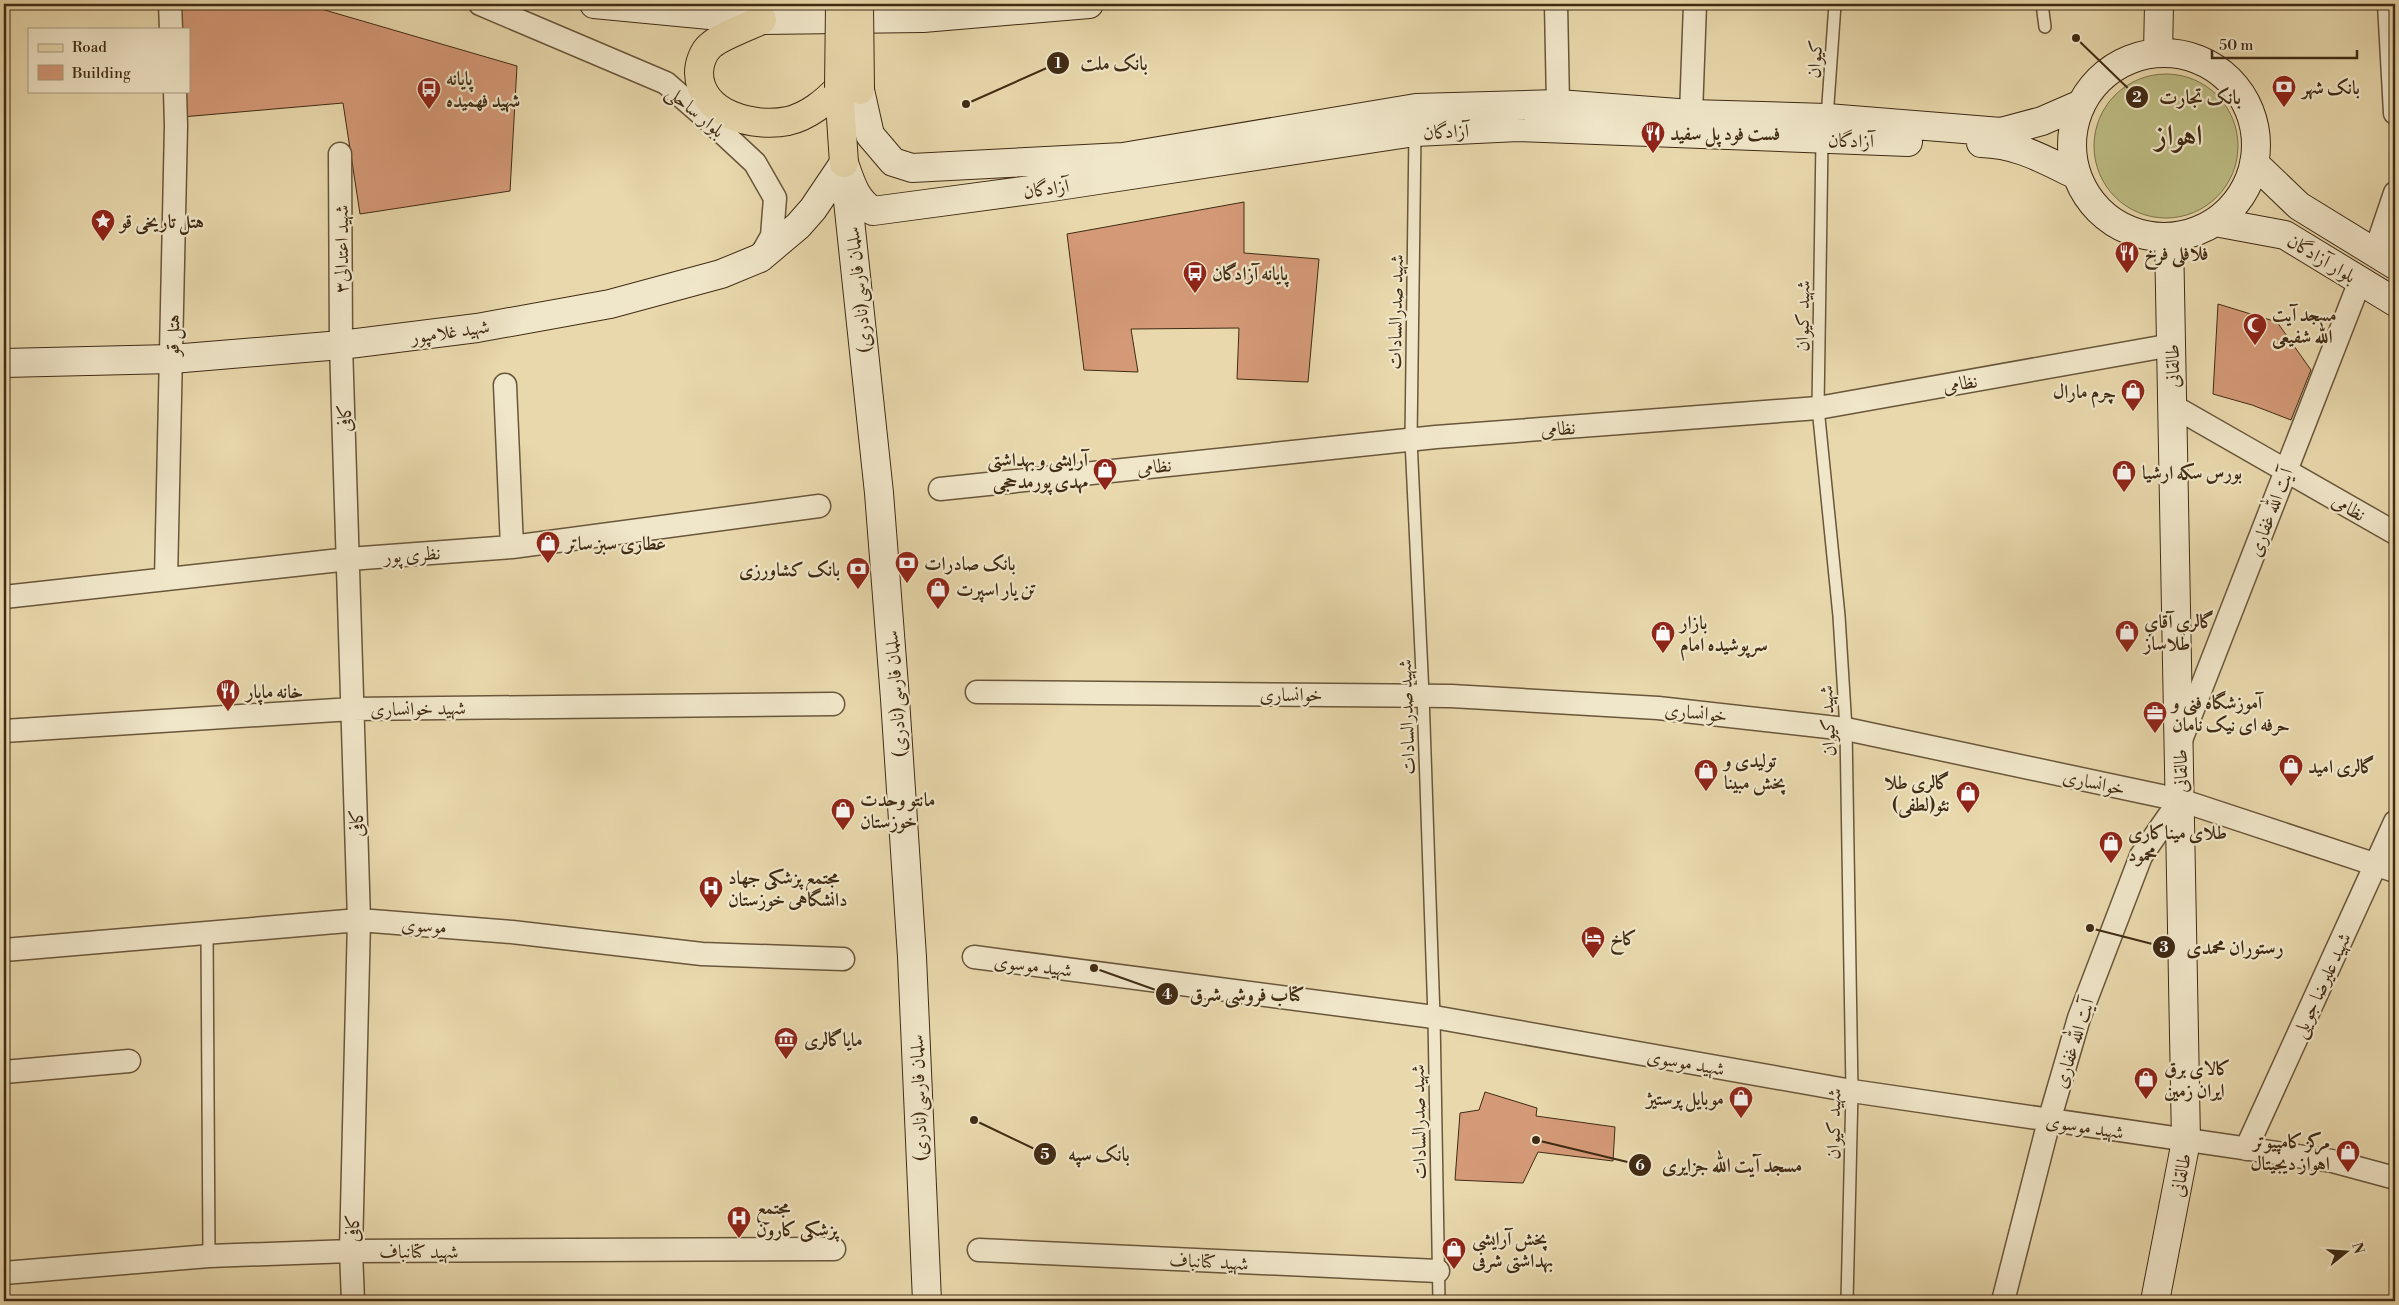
<svg xmlns="http://www.w3.org/2000/svg" width="2399" height="1305" font-family="'Libre Bodoni',Amiri,serif">
  <rect width="100%" height="100%" fill="#e8d8ac"/>
  <filter id="stains"><feTurbulence type="fractalNoise" baseFrequency=".004" numOctaves="4"/><feColorMatrix values="0 0 0 0 .2 0 0 0 0 .09 0 0 0 0 .02 0 0 0 .5 -.17"/></filter>
  <radialGradient id="worn" r=".72"><stop offset=".6" stop-color="#630" stop-opacity="0"/><stop offset="1" stop-color="#630" stop-opacity=".3"/></radialGradient>
  <!-- green -->
  <path fill="#bdbc84" stroke="#7e744c" d="M2094 146a72 72 0 1 1 144 0a72 72 0 1 1-144 0Z"/>
  <!-- building -->
  <path fill="#d49977" stroke="#402b14" d="M178,4h126l213,62 -7,125 -150,23 -17,-111 -161,14 -1,-26h8v-62h-10z
    M1244,202v51l75,6 -11,123 -71,-3 2,-51 -108,1 7,43 -54,-2 -17,-136z
    M2218,304l59,18 34,48 -20,50 -39,-15 -39,-11z
    M1485,1092l52,16 -1,8 79,11 -2,34 -75,-9 -15,31 -68,-3 5,-67 19,-3z"/>
  <g fill="none" stroke-linecap="round" stroke-linejoin="round">
    <defs>
      <path id="lane" d="M2042,4l3,23
        M1827,118l8,-114
        M1415,132l-4,308 12,255 11,322 5,284
        M1822,140l-4,268 21,208 7,113 6,362 -5,210
        M207,933l2,323"/>
      <path id="street" d="M170,4l1,25
        M480,4l186,79 47,41 42,39 20,35 -3,38 -12,21
        M1556,4l2,100
        M2389,4l6,109
        M1691,114l4,-110
        M340,154l1,191 18,575 -8,331 2,50
        M2375,252l20,-59
        M505,385l7,162
        M2173,406l222,127
        M940,489l496,-52 382,-29 354,-63
        M166,579l10,-453 -1,-35
        M4,597l345,-38 163,-12 307,-41
        M977,692l474,4 207,12 188,21 334,71 215,71
        M4,731l348,-22 481,-5
        M2181,740l179,-459
        M4,950l355,-30 153,12 190,22 141,5
        M974,957l460,60 418,74 480,70 63,17
        M4,1072l125,-11
        M2246,1149l149,-327
        M979,1250l459,21
        M4,1273l205,-17 142,-5 483,-2
        M2003,1301l46,-180 30,-103 62,-162 39,-56"/>
      <path id="secondary" d="M594,4l168,16 161,-2 166,-14
        M2158,53l1,-49
        M2072 145a92 92 0 1 1 184 0a92 92 0 1 1-184 0Z
        M860,90l10,45 23,27 19,6 211,-11 293,-49 142,-4 133,10 136,4 174,14 41,-11 39,-17
        M1981,143c37,1 62,16 95,32
        M844,163c7,20 11,36 29,48l172,-23 370,-56 103,-5 390,15
        M2254,163l45,43 96,59
        M846,182l33,311 16,206 17,258 15,344
        M2215,222l70,13 110,67
        M4,363l168,-4 169,-14 136,-17 133,-24 111,-30 39,-16 38,-32 15,-17 31,-46
        M2155,1301l31,-160 -17,-904"/>
      <path id="primary" d="M762,20c-13,6 -43,17 -52,26 -7,6 -11,18 -11,27 1,42 56,55 89,48 21,-5 37,-19 51,-33
        M839,88l5,75"/>
    </defs>
    <!-- lane casing -->
    <use href="#lane" stroke="#6a563a" stroke-width="14"/>
    <!-- street casing -->
    <use href="#street" stroke="#6a563a" stroke-width="25"/>
    <!-- secondary casing -->
    <use href="#secondary" stroke="#402b14" stroke-width="30"/>
    <!-- primary casing -->
    <use href="#primary" stroke="#402b14" stroke-width="30"/>
    <!-- lane -->
    <use href="#lane" stroke="#f0e6c9" stroke-width="11"/>
    <!-- street -->
    <use href="#street" stroke="#f0e6c9" stroke-width="22"/>
    <!-- secondary -->
    <use href="#secondary" stroke="#f0e6c9" stroke-width="28"/>
    <!-- primary -->
    <use href="#primary" stroke="#e8d8ac" stroke-width="28"/>
    <defs>
      <path id="primary-bridge" d="M859,4l1,86
        M839,88l1,-84"/>
    </defs>
    <!-- primary-bridge casing -->
    <use href="#primary-bridge" stroke="#402b14" stroke-width="30" stroke-linecap="butt"/>
    <!-- primary-bridge -->
    <use href="#primary-bridge" stroke="#e8d8ac" stroke-width="28"/>
  </g>
  <!-- icons -->
  <defs>
    <symbol id="bank-pin" viewBox="-11 -11 22 30"><path d="M0 17L-7.5 6A9.5 9.5 0 1 1 7.5 6Z" fill="#8f2418" stroke="#f0e6c9"/><path d="M-6-4H6V4H-6ZM0-2.3a2.3 2.3 0 1 0 0 4.6a2.3 2.3 0 1 0 0-4.6Z" fill="#fff"/></symbol>
    <symbol id="bus-pin" viewBox="-11 -11 22 30"><path d="M0 17L-7.5 6A9.5 9.5 0 1 1 7.5 6Z" fill="#8f2418" stroke="#f0e6c9"/><path d="M-5-6H5V4H4V6H2V4H-2V6H-4V4H-5ZM-3.5-4V0h7V-4ZM-3.5 1.2v1.5H-2V1.2ZM2 1.2v1.5H3.5V1.2Z" fill="#fff"/></symbol>
    <symbol id="restaurant-pin" viewBox="-11 -11 22 30"><path d="M0 17L-7.5 6A9.5 9.5 0 1 1 7.5 6Z" fill="#8f2418" stroke="#f0e6c9"/><path d="M-5-6h1v4h1v-4h1v4h1v-4h1v5L-1.5 .5V6h-2V.5L-5-1ZM5-6V6H3V1.5H1.5Q1.5-4 5-6Z" fill="#fff"/></symbol>
    <symbol id="sight-pin" viewBox="-11 -11 22 30"><path d="M0 17L-7.5 6A9.5 9.5 0 1 1 7.5 6Z" fill="#8f2418" stroke="#f0e6c9"/><path d="M0-6L1.8-2.2L6-1.7L2.9 1.2L3.7 5.4L0 3.3L-3.7 5.4L-2.9 1.2L-6-1.7L-1.8-2.2Z" fill="#fff"/></symbol>
    <symbol id="mosque-pin" viewBox="-11 -11 22 30"><path d="M0 17L-7.5 6A9.5 9.5 0 1 1 7.5 6Z" fill="#8f2418" stroke="#f0e6c9"/><path d="M3.5-4.9A6 6 0 1 0 3.5 4.9A5 5 0 1 1 3.5-4.9Z" fill="#fff"/></symbol>
    <symbol id="shop-pin" viewBox="-11 -11 22 30"><path d="M0 17L-7.5 6A9.5 9.5 0 1 1 7.5 6Z" fill="#8f2418" stroke="#f0e6c9"/><path d="M-5-2.5h2.3a2.7 3.5 0 0 1 5.4 0H5L5.5 6h-11ZM-1.5-2.5h3a1.5 2.3 0 0 0-3 0Z" fill="#fff"/></symbol>
    <symbol id="office-pin" viewBox="-11 -11 22 30"><path d="M0 17L-7.5 6A9.5 9.5 0 1 1 7.5 6Z" fill="#8f2418" stroke="#f0e6c9"/><path d="M-6-3h4V-5.5h4V-3h4V5H-6ZM-1-4.5V-3h2v-1.5ZM-6 0V1H6V0Z" fill="#fff"/></symbol>
    <symbol id="hospital-pin" viewBox="-11 -11 22 30"><path d="M0 17L-7.5 6A9.5 9.5 0 1 1 7.5 6Z" fill="#8f2418" stroke="#f0e6c9"/><path d="M-5-5h3v3.5h4V-5h3V5h-3V1.5h-4V5h-3Z" fill="#fff"/></symbol>
    <symbol id="hotel-pin" viewBox="-11 -11 22 30"><path d="M0 17L-7.5 6A9.5 9.5 0 1 1 7.5 6Z" fill="#8f2418" stroke="#f0e6c9"/><path d="M-6-4.5h1.5V1H6V5H4.5V3h-9V5H-6ZM-4 0a1.8 1.8 0 1 1 3.6 0ZM.5 0V-2.5h3Q6-2.5 6 0Z" fill="#fff"/></symbol>
    <symbol id="museum-pin" viewBox="-11 -11 22 30"><path d="M0 17L-7.5 6A9.5 9.5 0 1 1 7.5 6Z" fill="#8f2418" stroke="#f0e6c9"/><path d="M0-6L6-3V-2H-6V-3ZM-5-1h2V3h-2ZM-1-1h2V3h-2ZM3-1h2V3H3ZM-6 4H6V6H-6Z" fill="#fff"/></symbol>
  </defs>
  <g fill-rule="evenodd">
    <use href="#bank-pin" x="2270" y="73" width="28" height="38"/>
    <use href="#bus-pin" x="415" y="75" width="28" height="38"/>
    <use href="#restaurant-pin" x="1639" y="119" width="28" height="38"/>
    <use href="#sight-pin" x="89" y="207" width="28" height="38"/>
    <use href="#restaurant-pin" x="2113" y="239" width="28" height="38"/>
    <use href="#bus-pin" x="1181" y="259" width="28" height="38"/>
    <use href="#mosque-pin" x="2241" y="311" width="28" height="38"/>
    <use href="#shop-pin" x="2119" y="377" width="28" height="38"/>
    <use href="#shop-pin" x="1091" y="456" width="28" height="38"/>
    <use href="#shop-pin" x="2110" y="458" width="28" height="38"/>
    <use href="#shop-pin" x="534" y="529" width="28" height="38"/>
    <use href="#bank-pin" x="893" y="549" width="28" height="38"/>
    <use href="#bank-pin" x="844" y="555" width="28" height="38"/>
    <use href="#shop-pin" x="924" y="575" width="28" height="38"/>
    <use href="#shop-pin" x="2113" y="618" width="28" height="38"/>
    <use href="#shop-pin" x="1649" y="619" width="28" height="38"/>
    <use href="#restaurant-pin" x="214" y="677" width="28" height="38"/>
    <use href="#office-pin" x="2141" y="699" width="28" height="38"/>
    <use href="#shop-pin" x="2277" y="752" width="28" height="38"/>
    <use href="#shop-pin" x="1692" y="757" width="28" height="38"/>
    <use href="#shop-pin" x="1954" y="779" width="28" height="38"/>
    <use href="#shop-pin" x="829" y="796" width="28" height="38"/>
    <use href="#shop-pin" x="2097" y="829" width="28" height="38"/>
    <use href="#hospital-pin" x="697" y="874" width="28" height="38"/>
    <use href="#hotel-pin" x="1579" y="924" width="28" height="38"/>
    <use href="#museum-pin" x="772" y="1025" width="28" height="38"/>
    <use href="#shop-pin" x="2132" y="1065" width="28" height="38"/>
    <use href="#shop-pin" x="1727" y="1084" width="28" height="38"/>
    <use href="#shop-pin" x="2334" y="1138" width="28" height="38"/>
    <use href="#hospital-pin" x="725" y="1204" width="28" height="38"/>
    <use href="#shop-pin" x="1440" y="1235" width="28" height="38"/>
  </g>
  <g text-anchor="middle" stroke-width="4.5" stroke-linejoin="round" paint-order="stroke">
    <!-- street labels -->
    <g font-size="19" fill="#402b14" stroke="#f0e6c9">
      <text transform="translate(1814 59) rotate(-86)" y="7">کیوان</text>
      <text transform="translate(696 111) rotate(40)" y="7">بلوار ساحلی</text>
      <text transform="translate(1446 131) rotate(-3)" y="7">آزادگان</text>
      <text transform="translate(1851 140) rotate(1)" y="7">آزادگان</text>
      <text transform="translate(1046 188) rotate(-8)" y="7">آزادگان</text>
      <text transform="translate(341 249) rotate(-90)" y="7">شهید اعتدالی۳</text>
      <text transform="translate(2322 258) rotate(31)" y="7">بلوار آزادگان</text>
      <text transform="translate(858 290) rotate(-96)" y="7">سلمان فارسی(نادری)</text>
      <text transform="translate(1395 312) rotate(-89)" y="7">شهید صدرالسادات</text>
      <text transform="translate(1802 316) rotate(-89)" y="7">شهید کیوان</text>
      <text transform="translate(450 331) rotate(-8)" y="7">شهید غلامپور</text>
      <text transform="translate(172 335) rotate(-89)" y="7">هتل قو</text>
      <text transform="translate(2172 366) rotate(-91)" y="7">طالقانی</text>
      <text transform="translate(1960 383) rotate(-10)" y="7">نظامی</text>
      <text transform="translate(344 418) rotate(-92)" y="7">کافی</text>
      <text transform="translate(1558 428) rotate(-4)" y="7">نظامی</text>
      <text transform="translate(1154 466) rotate(-6)" y="7">نظامی</text>
      <text transform="translate(2349 507) rotate(30)" y="7">نظامی</text>
      <text transform="translate(2270 512) rotate(-69)" y="7">آیت الله غفاری</text>
      <text transform="translate(412 554) rotate(-4)" y="7">نظری پور</text>
      <text transform="translate(895 694) rotate(-94)" y="7">سلمان فارسی(نادری)</text>
      <text x="1291" y="701">خوانساری</text>
      <text transform="translate(418 708) rotate(-1)" y="7">شهید خوانساری</text>
      <text transform="translate(1696 712) rotate(6)" y="7">خوانساری</text>
      <text transform="translate(1406 717) rotate(-92)" y="7">شهید صدرالسادات</text>
      <text transform="translate(1827 721) rotate(-93)" y="7">شهید کیوان</text>
      <text transform="translate(2180 771) rotate(-91)" y="7">طالقانی</text>
      <text transform="translate(2094 782) rotate(12)" y="7">خوانساری</text>
      <text transform="translate(356 823) rotate(-92)" y="7">کافی</text>
      <text transform="translate(424 925) rotate(4)" y="7">موسوی</text>
      <text transform="translate(1033 965) rotate(7)" y="7">شهید موسوی</text>
      <text transform="translate(2321 985) rotate(-65)" y="7">شهید علیرضا جویلی</text>
      <text transform="translate(2073 1043) rotate(-72)" y="7">آیت الله غفاری</text>
      <text transform="translate(1686 1062) rotate(10)" y="7">شهید موسوی</text>
      <text transform="translate(918 1098) rotate(-92)" y="7">سلمان فارسی(نادری)</text>
      <text transform="translate(1418 1122) rotate(-91)" y="7">شهید صدرالسادات</text>
      <text transform="translate(1833 1124) rotate(-89)" y="7">شهید کیوان</text>
      <text transform="translate(2085 1126) rotate(9)" y="7">شهید موسوی</text>
      <text transform="translate(2180 1175) rotate(-79)" y="7">طالقانی</text>
      <text transform="translate(352 1228) rotate(-89)" y="7">کافی</text>
      <text x="419" y="1258">شهید کتانباف</text>
      <text transform="translate(1209 1261) rotate(3)" y="7">شهید کتانباف</text>
    </g>
    <!-- poi labels -->
    <g font-size="19" font-weight="bold" fill="#402b14" stroke="#f0e6c9" text-anchor="start">
      <text x="446" y="85">پایانه<tspan x="446" dy="22">شهید فهمیده</tspan></text>
      <text x="2302" y="94">بانک شهر</text>
      <text x="1670" y="140">فست فود پل سفید</text>
      <text x="120" y="228">هتل تاریخی قو</text>
      <text x="2144" y="260">فلافلی فرخ</text>
      <text x="1212" y="280">پایانه آزادگان</text>
      <text x="2272" y="321">مسجد آیت<tspan x="2272" dy="22">الله شفیعی</tspan></text>
      <text x="2116" y="398" text-anchor="end">چرم مارال</text>
      <text x="1088" y="466" text-anchor="end">آرایشی و بهداشتی<tspan x="1088" dy="22">مهدی پورمدحجی</tspan></text>
      <text x="2142" y="479">بورس سکه ارشیا</text>
      <text x="566" y="550">عطاری سبز ساتر</text>
      <text x="924" y="570">بانک صادرات</text>
      <text x="840" y="576" text-anchor="end">بانک کشاورزی</text>
      <text x="956" y="596">تن یار اسپرت</text>
      <text x="2144" y="628">گالري آقاي<tspan x="2144" dy="22">طلاساز</tspan></text>
      <text x="1680" y="629">بازار<tspan x="1680" dy="22">سرپوشیده امام</tspan></text>
      <text x="246" y="698">خانه ماپار</text>
      <text x="2172" y="709">آموزشگاه فنی و<tspan x="2172" dy="22">حرفه ای نیک نامان</tspan></text>
      <text x="1724" y="767">تولیدی و<tspan x="1724" dy="22">پخش مبینا</tspan></text>
      <text x="2308" y="773">گالری امید</text>
      <text x="1950" y="789" text-anchor="end">گالری طلا<tspan x="1950" dy="22">نئو(لطفی)</tspan></text>
      <text x="860" y="806">مانتو وحدت<tspan x="860" dy="22">خوزستان</tspan></text>
      <text x="2128" y="839">طلای میناکاری<tspan x="2128" dy="22">محمود</tspan></text>
      <text x="728" y="884">مجتمع پزشکی جهاد<tspan x="728" dy="22">دانشگاهی خوزستان</tspan></text>
      <text x="1610" y="945">کاخ</text>
      <text x="804" y="1046">مایاگالری</text>
      <text x="2164" y="1075">کالای برق<tspan x="2164" dy="22">ایران زمین</tspan></text>
      <text x="1724" y="1105" text-anchor="end">موبایل پرستیژ</text>
      <text x="2330" y="1148" text-anchor="end">مرکز کامپیوتر<tspan x="2330" dy="22">اهواز دیجیتال</tspan></text>
      <text x="756" y="1214">مجتمع<tspan x="756" dy="22">پزشکی کارون</tspan></text>
      <text x="1472" y="1245">پخش آرایشی<tspan x="1472" dy="22">بهداشتی شرفی</tspan></text>
    </g>
    <!-- town labels -->
    <g font-size="29" font-weight="bold" fill="#402b14" stroke="#f0e6c9">
      <text x="2179" y="145">اهواز</text>
    </g>
  </g>
  <!-- callouts -->
  <path fill="none" stroke="#402b14" stroke-width="2" d="M966 104L1058 63M2076 38L2137 97M2090 928L2164 947M1094 968L1167 994M974 1120L1045 1154M1536 1140L1640 1165"/>
  <g fill="#402b14" stroke="#f0e6c9" stroke-width="2">
    <circle cx="966" cy="104" r="5"/>
    <circle cx="2076" cy="38" r="5"/>
    <circle cx="2090" cy="928" r="5"/>
    <circle cx="1094" cy="968" r="5"/>
    <circle cx="974" cy="1120" r="5"/>
    <circle cx="1536" cy="1140" r="5"/>
    <circle cx="1058" cy="63" r="12"/>
    <circle cx="2137" cy="97" r="12"/>
    <circle cx="2164" cy="947" r="12"/>
    <circle cx="1167" cy="994" r="12"/>
    <circle cx="1045" cy="1154" r="12"/>
    <circle cx="1640" cy="1165" r="12"/>
  </g>
  <g font-size="15" text-anchor="middle" font-weight="bold" fill="#fff">
    <text x="1058" y="68">1</text>
    <text x="2137" y="102">2</text>
    <text x="2164" y="952">3</text>
    <text x="1167" y="999">4</text>
    <text x="1045" y="1159">5</text>
    <text x="1640" y="1170">6</text>
  </g>
  <g font-size="20" text-anchor="middle" font-weight="bold" fill="#402b14" stroke="#f0e6c9" stroke-width="4.5" stroke-linejoin="round" paint-order="stroke">
    <text x="1114" y="70">بانک ملت</text>
    <text x="2200" y="104">بانک تجارت</text>
    <text x="2235" y="954">رستوران محمدی</text>
    <text x="1247" y="1001">کتاب فروشی شرق</text>
    <text x="1099" y="1161">بانک سپه</text>
    <text x="1732" y="1172">مسجد آیت الله جزایری</text>
  </g>
  <!-- margin -->
  <rect width="2399" height="1305" fill="none" stroke="#e8d8ac" stroke-width="20"/>
  <rect x="5" y="5" width="2389" height="1295" fill="none" stroke="#402b14" stroke-width="2.5"/>
  <rect x="10" y="10" width="2379" height="1285" fill="none" stroke="#402b14"/>
  <!-- legend -->
  <rect x="28" y="28" width="162" height="65" fill="#f0e6c9" stroke="#aa9b81"/>
  <rect x="38" y="44" width="25" height="8" fill="#e8d8ac" stroke="#aa9b81"/>
  <text x="72" y="52" font-size="15" fill="#402b14">Road</text>
  <rect x="38" y="65" width="25" height="15" fill="#d49977" stroke="#aa9b81"/>
  <text x="72" y="78" font-size="15" fill="#402b14">Building</text>
  <!-- north arrow -->
  <g transform="translate(2346 1252) rotate(73)" stroke="#f0e6c9" stroke-width="4" paint-order="stroke">
  <path d="M0-4L9 19L0 12L-9 19Z" fill="#402b14"/>
  <text y="-8" font-size="14" font-weight="bold" text-anchor="middle" fill="#402b14">N</text>
  </g>
  <!-- scale -->
  <path d="M2212 50v8h145v-8" fill="none" stroke="#402b14" stroke-width="2.5"/>
  <text x="2219" y="50" font-size="15" fill="#402b14" stroke="#f0e6c9" stroke-width="4" paint-order="stroke">50 m</text>
  <rect width="100%" height="100%" filter="url(#stains)"/>
  <rect width="100%" height="100%" fill="url(#worn)"/>
</svg>
